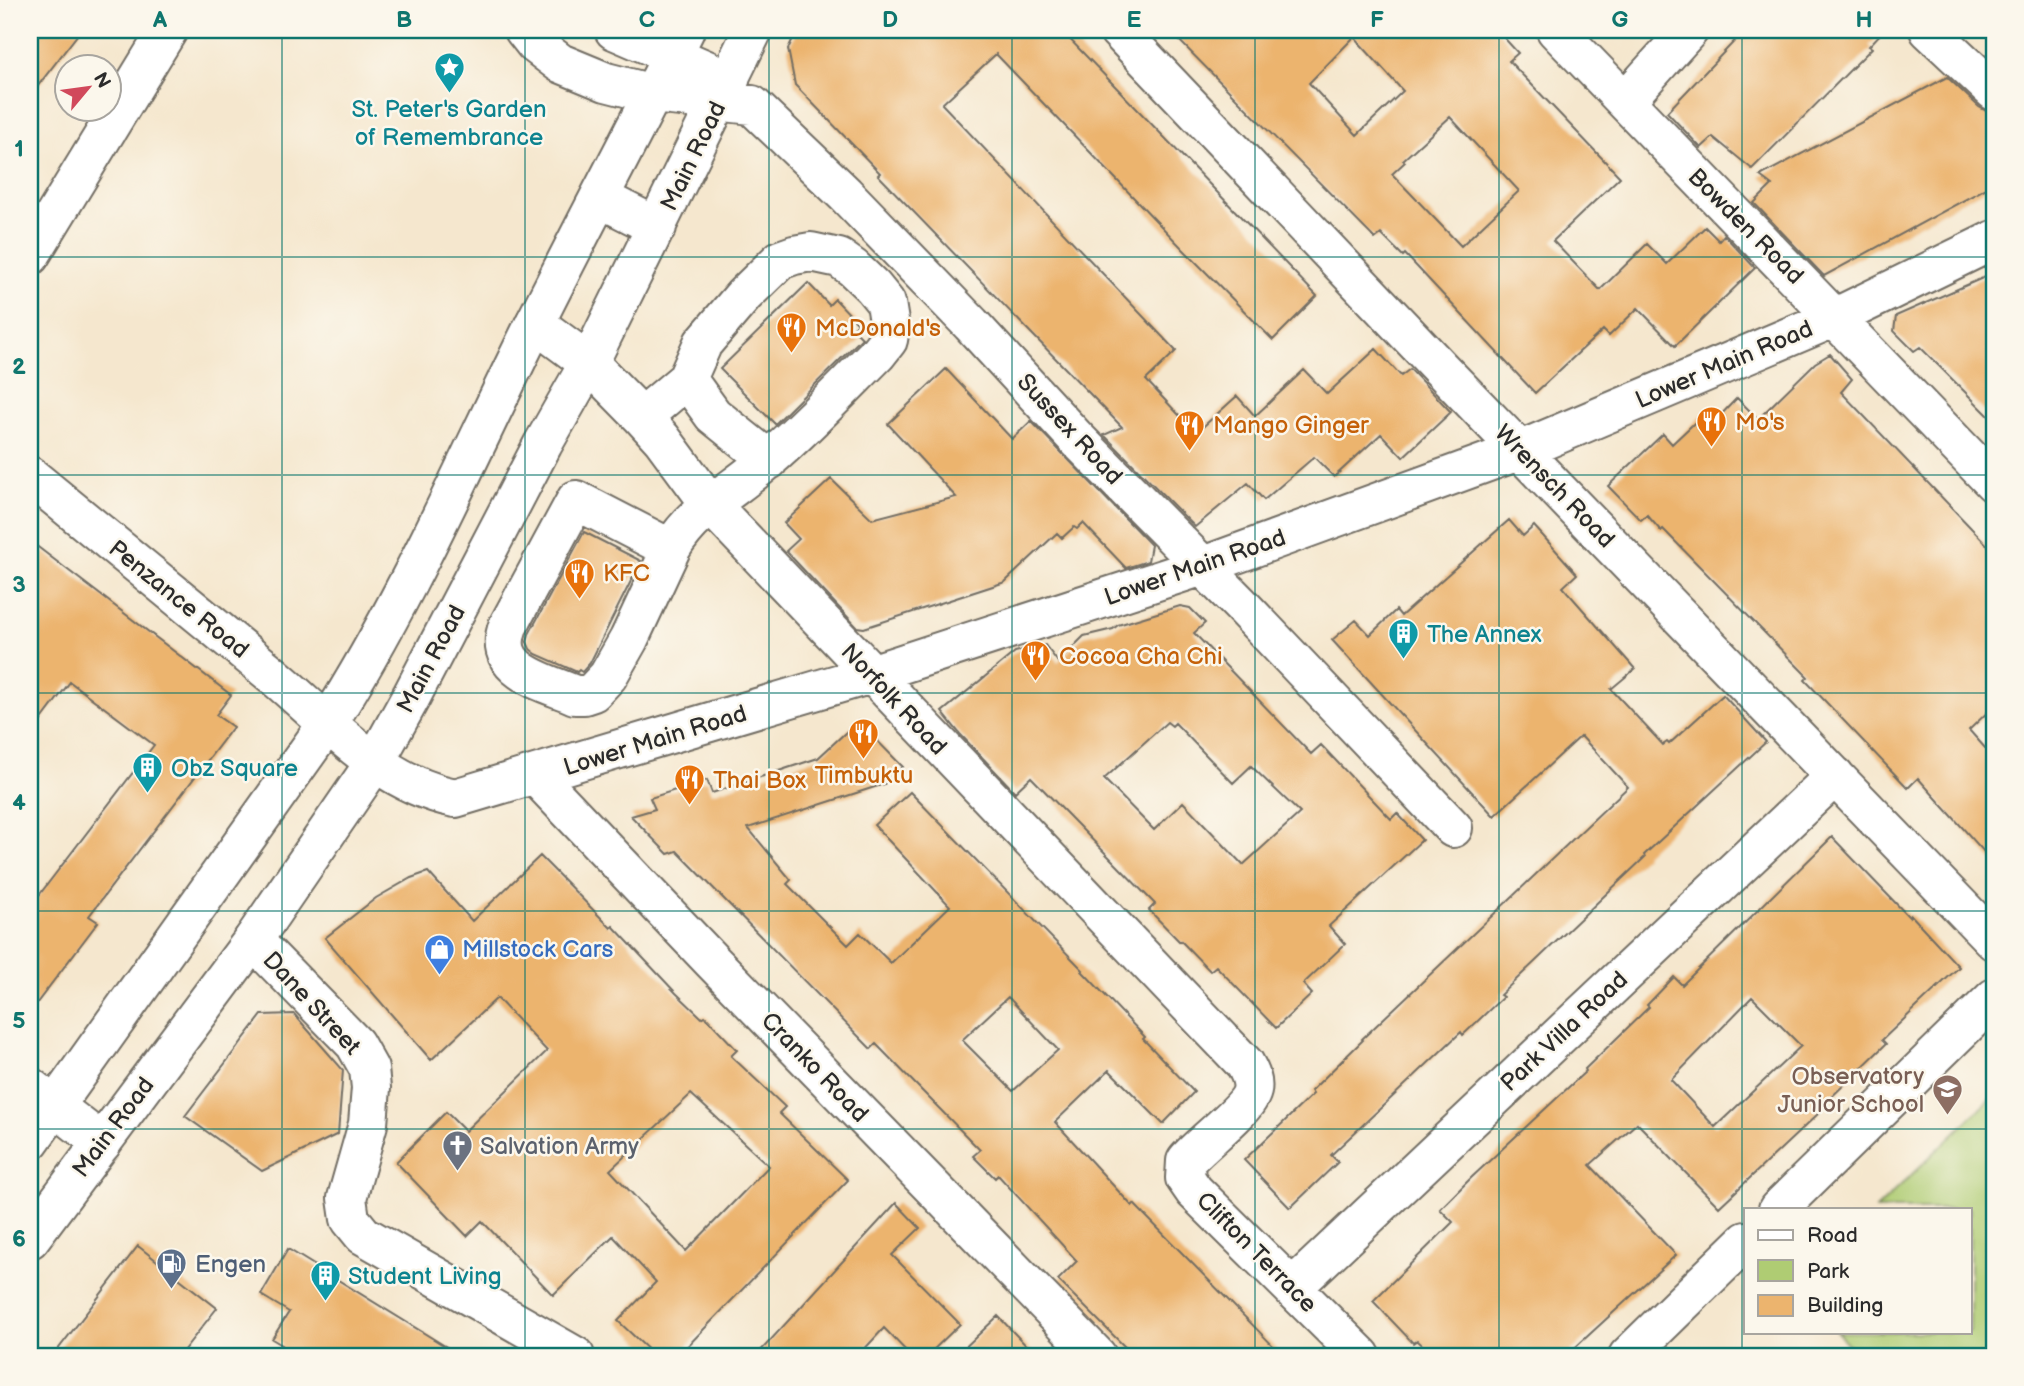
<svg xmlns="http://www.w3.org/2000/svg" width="2024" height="1386" font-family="'Balsamiq Sans',sans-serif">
  <rect width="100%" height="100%" fill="#fbf7ec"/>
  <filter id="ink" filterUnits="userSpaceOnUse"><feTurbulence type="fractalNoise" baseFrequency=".0143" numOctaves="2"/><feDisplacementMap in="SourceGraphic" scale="14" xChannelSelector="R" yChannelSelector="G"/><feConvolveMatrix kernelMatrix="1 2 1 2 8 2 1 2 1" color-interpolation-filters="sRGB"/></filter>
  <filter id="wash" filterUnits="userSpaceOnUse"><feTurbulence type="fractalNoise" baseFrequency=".00686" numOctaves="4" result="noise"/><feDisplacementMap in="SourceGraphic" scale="28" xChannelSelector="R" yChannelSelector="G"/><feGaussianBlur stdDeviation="1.57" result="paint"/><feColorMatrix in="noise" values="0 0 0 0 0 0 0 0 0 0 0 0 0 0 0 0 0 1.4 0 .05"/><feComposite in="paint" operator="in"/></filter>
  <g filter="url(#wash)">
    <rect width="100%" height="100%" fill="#f5e7ce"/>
    <!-- green -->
    <path fill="#afcc73" stroke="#6d7c4f" stroke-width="2" d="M1994,1095v261h-135l-22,-24h133v-123h-94z"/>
    <g id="blocks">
      <!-- building -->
      <path fill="#ecb46e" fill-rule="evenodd" d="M30,30h51l-51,66z
        M797,30h264l256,266 -44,44 -90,-91 -187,-195 -54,50 234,247 -30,29 50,53 41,-37 18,20 49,-46 23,24 49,-45 25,27 9,-7 41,43 -48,45 -22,-23 -47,43 -20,-20 -50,43 -16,-17 -53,44 -91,-92 18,-8 -244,-252 2,-2 -85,-88 -7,-36z
        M1169,30h328l21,23 -9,8 111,116 -67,64 47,49 47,-46 20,20 38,-37 14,14 5,-6 31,33 -80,78 -37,-38 -29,28 -6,-6 -68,63 -130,-139 -2,2 -22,-22 -6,5zM1354,37l49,54 -46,44 -48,-52zM1450,117l69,74 -58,55 -69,-72 13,-12 -2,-2z
        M1745,30h139l-15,16 3,2 -120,121 -39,-32 -12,11 -34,-36z
        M1947,77l32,30 9,5h6v72l-170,92 -70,-73 18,-18 -12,-9z
        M1994,273v148l-74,-74 -6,4 -20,-20 2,-15z
        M808,283l21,22 6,-6 23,24 -5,6 9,9 -87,86 -55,-55z
        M1830,354l22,25 -11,13 153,160v154l-25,24 25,28v105l-76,-85 -10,10 -103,-108 3,-3 -145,-148 -2,2 -14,-16 -6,5 -33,-34 55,-52 9,10 34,-32 9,9 22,-23 21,21 57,-56z
        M946,369l66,70 19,-18 120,124 -3,16 -22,7 -43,-45 -6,6 -3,-2 -12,11 -5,-5 -52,49 -141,46 -7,-1 -71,-76 13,-12 -15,-16 47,-44 41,40 84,-22 -68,-73z
        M1509,520l14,16 11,-10 43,48 -14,13 72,82 -24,20 52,56 4,-3 2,2 54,-49 43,47 -122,113 1,2 -145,138 3,2 -40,38 -2,-3 -130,123 7,7 -48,46 -46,-48 69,-66 -2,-3 52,-51 -1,-1 266,-252 -47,-51 -87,80 -162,-176 24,-20 14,15 26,-25 5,6z
        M584,532l57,29 -51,102 -8,9 -3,-2 -2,2 -41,-18 -6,-5 -3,-7 2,-8z
        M30,541l201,154 -15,20 17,12 -144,189 9,6 -68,90v-105l124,-162 -84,-63 -40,53z
        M1180,606l10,2 15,15 -11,10 117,121 10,-9 70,74 6,-6 25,27 -93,86 16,18 -42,40 9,10 -36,34 -60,-62 -6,5 -29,-30 -1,1 -31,-32 6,-6 -124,-127 -16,15 -55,-58 -18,-22 73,-60 30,-7 13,17 26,-26 29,-7 5,-4zM1167,722l5,4 3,-3 58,60 18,-17 49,47 -57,52 -60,-63 -29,28 -50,-51z
        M858,721l45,46 -19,17 -136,44 43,52 -4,4 61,61 12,-12 31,30 59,-57 -76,-81 36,-33 173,178 -1,1 63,66 -2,2 51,53 -31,32 -54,-54 -54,52 77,84 2,-2 149,152h-149l-76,-76 19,-19 -79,-86 -3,3 -22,-22 7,-6 -104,-106 -5,5 -194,-198 -9,3 -37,-38 24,-7 -5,-11 57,-18 5,13 106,-35zM1008,997l50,53 -45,41 -51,-51z
        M1832,837l77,80 2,-2 48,52 -77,73 4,4 -69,67 2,2 -100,94 -82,-84 -47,42 86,90 -110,101h-132l-17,-16 -4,3 -40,-42 80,-79 -13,-13 31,-31 115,-107 -1,-2 64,-62 -2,-2 27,-28 8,8zM1752,997l49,49 -86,81 -44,-47z
        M540,856l71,72 2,-2 63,67 26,25 3,-2 32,34 -6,6 54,51 -6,6 69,67 -170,176h-23l-37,-35 38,-39 -43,-46 -60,59 -71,-74 -15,15 -71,-74 50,-50 19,19 82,-80 -50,-53 -66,62 -106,-122 51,-40 35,-20 17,-6 44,49zM691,1094l78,72 -83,85 -76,-81z
        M294,1014l49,56 -5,64 -76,37 -77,-55 77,-101z
        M896,1203l24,25 -28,27 68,69 -33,32h-16l-27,-28 -26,28h-102z
        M138,1246l79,62 -38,48h-126z
        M288,1249l173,107h-186l7,-11 -10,-6 17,-27 -28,-17z
        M998,1316l38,40h-80z"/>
    </g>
  </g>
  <g filter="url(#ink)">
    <use href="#blocks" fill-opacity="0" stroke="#726d64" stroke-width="2"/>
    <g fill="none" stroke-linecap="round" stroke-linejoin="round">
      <defs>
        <path id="minor" d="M524,30l11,14 25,19 46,19 47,12 99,11 93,89 126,130 104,113 165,167 213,224
          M614,30l116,50
          M1118,30l323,339 553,572
          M1556,30l438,453
          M1929,30l65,61
          M1625,101l64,-71
          M30,256l138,-226
          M535,323l54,40 53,54 20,22 48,65 535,560c5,9 9,17 7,27 -4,18 -52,53 -66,70l-1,17 9,13 167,165
          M687,379l26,36 56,45
          M642,417l45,-38 16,-36 41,-48 36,-35 14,-5 17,-3 28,6 14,10 20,19 13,16 4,25 -2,12 -11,14c-35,35 -70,72 -108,105 -34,31 -74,49 -98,90
          M30,476c79,65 159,130 238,195 58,48 111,112 187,127l416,-124 332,-108 318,-116 315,-133 158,-77
          M576,500l95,49 -42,90 -21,37 -15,16 -9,3h-9c-32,-14 -84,-24 -67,-69z
          M536,776l176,185 385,395
          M253,940l102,104 14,25 2,19 -3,36 -21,74 3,21 13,16 212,121
          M30,1087l72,56
          M1778,1209l216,-211
          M1293,1287l542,-511
          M1628,1356l118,-115"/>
        <path id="major" d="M600,198l57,29
          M30,1141l298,-418c81,-127 140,-266 207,-400 49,-98 101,-195 150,-293
          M30,1239l223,-299 122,-178 36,-65 132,-253 46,-81 164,-333"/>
      </defs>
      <!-- minor casing -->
      <use href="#minor" stroke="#726d64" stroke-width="42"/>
      <!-- major casing -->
      <use href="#major" stroke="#726d64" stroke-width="42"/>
      <!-- minor -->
      <use href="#minor" stroke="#fff" stroke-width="38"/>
      <!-- major -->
      <use href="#major" stroke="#fff" stroke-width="38"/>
    </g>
  </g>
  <!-- grid -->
  <path fill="none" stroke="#0f766e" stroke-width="2" stroke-opacity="0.55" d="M282,30v1326M525,30v1326M769,30v1326M1012,30v1326M1255,30v1326M1499,30v1326M1742,30v1326M30,257h1964M30,475h1964M30,693h1964M30,911h1964M30,1129h1964"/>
  <!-- icons -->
  <defs>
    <symbol id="sight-pin" viewBox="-11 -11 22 30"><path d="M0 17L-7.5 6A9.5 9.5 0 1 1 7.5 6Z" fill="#0f9aa8" stroke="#fbf7ec"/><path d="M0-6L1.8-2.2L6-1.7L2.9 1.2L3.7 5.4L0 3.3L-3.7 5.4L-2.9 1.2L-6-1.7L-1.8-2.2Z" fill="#fff"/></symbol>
    <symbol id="restaurant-pin" viewBox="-11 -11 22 30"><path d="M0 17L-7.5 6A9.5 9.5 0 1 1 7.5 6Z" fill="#e8710a" stroke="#fbf7ec"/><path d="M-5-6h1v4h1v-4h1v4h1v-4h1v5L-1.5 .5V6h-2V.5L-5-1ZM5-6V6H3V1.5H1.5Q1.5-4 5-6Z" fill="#fff"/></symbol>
    <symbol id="building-pin" viewBox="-11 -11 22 30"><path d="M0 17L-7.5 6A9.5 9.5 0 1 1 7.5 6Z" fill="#0f9aa8" stroke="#fbf7ec"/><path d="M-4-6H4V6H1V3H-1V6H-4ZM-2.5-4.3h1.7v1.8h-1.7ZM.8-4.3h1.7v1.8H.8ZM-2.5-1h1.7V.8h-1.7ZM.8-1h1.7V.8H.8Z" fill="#fff"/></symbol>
    <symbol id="shop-pin" viewBox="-11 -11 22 30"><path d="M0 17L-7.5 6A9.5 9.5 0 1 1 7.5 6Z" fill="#3f7fe0" stroke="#fbf7ec"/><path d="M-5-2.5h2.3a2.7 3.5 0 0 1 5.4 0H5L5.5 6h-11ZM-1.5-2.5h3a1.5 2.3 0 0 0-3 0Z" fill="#fff"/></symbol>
    <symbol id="school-pin" viewBox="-11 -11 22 30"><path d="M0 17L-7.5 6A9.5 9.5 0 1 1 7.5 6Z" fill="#8d6e63" stroke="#fbf7ec"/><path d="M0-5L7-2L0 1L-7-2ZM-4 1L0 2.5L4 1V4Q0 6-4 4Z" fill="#fff"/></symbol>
    <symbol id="church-pin" viewBox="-11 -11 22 30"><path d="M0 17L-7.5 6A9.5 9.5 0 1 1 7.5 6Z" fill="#6b7280" stroke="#fbf7ec"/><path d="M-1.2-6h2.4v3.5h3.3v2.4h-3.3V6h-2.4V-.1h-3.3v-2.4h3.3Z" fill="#fff"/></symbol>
    <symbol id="fuel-pin" viewBox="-11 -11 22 30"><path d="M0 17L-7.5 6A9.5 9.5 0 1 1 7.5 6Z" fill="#5c6f8a" stroke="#fbf7ec"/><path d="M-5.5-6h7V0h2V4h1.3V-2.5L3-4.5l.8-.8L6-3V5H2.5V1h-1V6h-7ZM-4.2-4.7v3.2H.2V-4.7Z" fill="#fff"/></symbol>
  </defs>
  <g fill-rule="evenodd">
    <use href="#sight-pin" x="432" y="50" width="35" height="47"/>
    <use href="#restaurant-pin" x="774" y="310" width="35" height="47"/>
    <use href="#restaurant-pin" x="1694" y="404" width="35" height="47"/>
    <use href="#restaurant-pin" x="1172" y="408" width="35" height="47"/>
    <use href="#restaurant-pin" x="562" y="556" width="35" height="47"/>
    <use href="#building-pin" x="1386" y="616" width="35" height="47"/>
    <use href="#restaurant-pin" x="1018" y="638" width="35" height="47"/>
    <use href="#restaurant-pin" x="846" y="716" width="35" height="47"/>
    <use href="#building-pin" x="130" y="750" width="35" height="47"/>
    <use href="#restaurant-pin" x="672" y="762" width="35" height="47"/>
    <use href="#shop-pin" x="422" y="932" width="35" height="47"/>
    <use href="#school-pin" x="1930" y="1072" width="35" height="47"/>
    <use href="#church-pin" x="440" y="1128" width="35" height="47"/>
    <use href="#fuel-pin" x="154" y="1246" width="35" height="47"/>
    <use href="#building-pin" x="308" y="1258" width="35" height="47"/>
  </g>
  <g text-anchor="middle" stroke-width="5" stroke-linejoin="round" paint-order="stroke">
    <!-- culture labels -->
    <g font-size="24" fill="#0d838f" stroke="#fbf7ec" text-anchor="start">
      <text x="449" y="117" text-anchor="middle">St. Peter's Garden<tspan x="449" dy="28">of Remembrance</tspan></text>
      <text x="1427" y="642">The Annex</text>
      <text x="171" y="776">Obz Square</text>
      <text x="348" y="1284">Student Living</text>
    </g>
    <!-- street labels -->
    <g font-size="24" fill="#2b2b2b" stroke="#fbf7ec">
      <text transform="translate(693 156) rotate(-64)" y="8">Main Road</text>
      <text transform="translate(1746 226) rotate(45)" y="8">Bowden Road</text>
      <text transform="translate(1724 364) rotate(-23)" y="8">Lower Main Road</text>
      <text transform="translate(1070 429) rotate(47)" y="8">Sussex Road</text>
      <text transform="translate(1555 486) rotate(46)" y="8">Wrensch Road</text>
      <text transform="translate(1195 567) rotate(-19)" y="8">Lower Main Road</text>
      <text transform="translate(179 599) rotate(39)" y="8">Penzance Road</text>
      <text transform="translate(431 659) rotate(-62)" y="8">Main Road</text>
      <text transform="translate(894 699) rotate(47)" y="8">Norfolk Road</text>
      <text transform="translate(655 740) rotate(-17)" y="8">Lower Main Road</text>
      <text transform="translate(312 1003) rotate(47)" y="8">Dane Street</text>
      <text transform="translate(1564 1031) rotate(-43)" y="8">Park Villa Road</text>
      <text transform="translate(815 1067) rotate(46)" y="8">Cranko Road</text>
      <text transform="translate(113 1127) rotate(-53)" y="8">Main Road</text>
      <text transform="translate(1257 1252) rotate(45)" y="8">Clifton Terrace</text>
    </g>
    <!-- food labels -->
    <g font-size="24" fill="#c56008" stroke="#fbf7ec" text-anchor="start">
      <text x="815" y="336">McDonald's</text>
      <text x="1735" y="430">Mo's</text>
      <text x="1213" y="433">Mango Ginger</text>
      <text x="603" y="581">KFC</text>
      <text x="1059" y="664">Cocoa Cha Chi</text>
      <text x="864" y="783" text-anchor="middle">Timbuktu</text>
      <text x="713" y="788">Thai Box</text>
    </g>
    <!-- shop labels -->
    <g font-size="24" fill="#366cbe" stroke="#fbf7ec" text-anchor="start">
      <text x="462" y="957">Millstock Cars</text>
    </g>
    <!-- education labels -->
    <g font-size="24" fill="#785e54" stroke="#fbf7ec" text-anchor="end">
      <text x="1924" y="1084">Observatory<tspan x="1924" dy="28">Junior School</tspan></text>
    </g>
    <!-- worship labels -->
    <g font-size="24" fill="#5b616d" stroke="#fbf7ec" text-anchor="start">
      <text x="480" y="1154">Salvation Army</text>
    </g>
    <!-- service labels -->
    <g font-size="24" fill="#4e5e75" stroke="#fbf7ec" text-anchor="start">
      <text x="195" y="1272">Engen</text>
    </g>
  </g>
  <!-- margin -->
  <rect width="2024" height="1386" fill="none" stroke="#fbf7ec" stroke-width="77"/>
  <!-- legend -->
  <rect x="1744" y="1208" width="228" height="126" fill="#fbf7ec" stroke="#a8a59f" stroke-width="2"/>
  <rect x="1758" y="1230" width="35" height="10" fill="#ffffff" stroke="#a8a59f" stroke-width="2"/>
  <text x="1807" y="1242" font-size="21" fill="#2b2b2b">Road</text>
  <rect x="1758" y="1260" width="35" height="21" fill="#afcc73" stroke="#a8a59f" stroke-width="2"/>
  <text x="1807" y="1278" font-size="21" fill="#2b2b2b">Park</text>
  <rect x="1758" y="1295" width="35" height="21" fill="#ecb46e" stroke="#a8a59f" stroke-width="2"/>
  <text x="1807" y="1312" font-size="21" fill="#2b2b2b">Building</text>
  <!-- north arrow -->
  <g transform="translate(88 88) rotate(61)"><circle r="33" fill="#fbf7ec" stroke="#a8a59f" stroke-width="2"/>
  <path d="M0-5L12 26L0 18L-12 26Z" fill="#d1495b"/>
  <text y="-10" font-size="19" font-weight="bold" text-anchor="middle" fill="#2b2b2b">N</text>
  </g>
  <rect x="38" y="38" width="1948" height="1310" fill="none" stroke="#0f766e" stroke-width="2.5"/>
  <g font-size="23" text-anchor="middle" font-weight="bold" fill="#0f766e">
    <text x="160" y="27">A</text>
    <text x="404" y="27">B</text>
    <text x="647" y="27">C</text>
    <text x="890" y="27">D</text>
    <text x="1134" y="27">E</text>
    <text x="1377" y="27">F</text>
    <text x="1620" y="27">G</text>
    <text x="1864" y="27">H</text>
    <text x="19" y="156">1</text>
    <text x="19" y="374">2</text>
    <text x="19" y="592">3</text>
    <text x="19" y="810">4</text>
    <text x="19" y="1028">5</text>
    <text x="19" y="1246">6</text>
  </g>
</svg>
